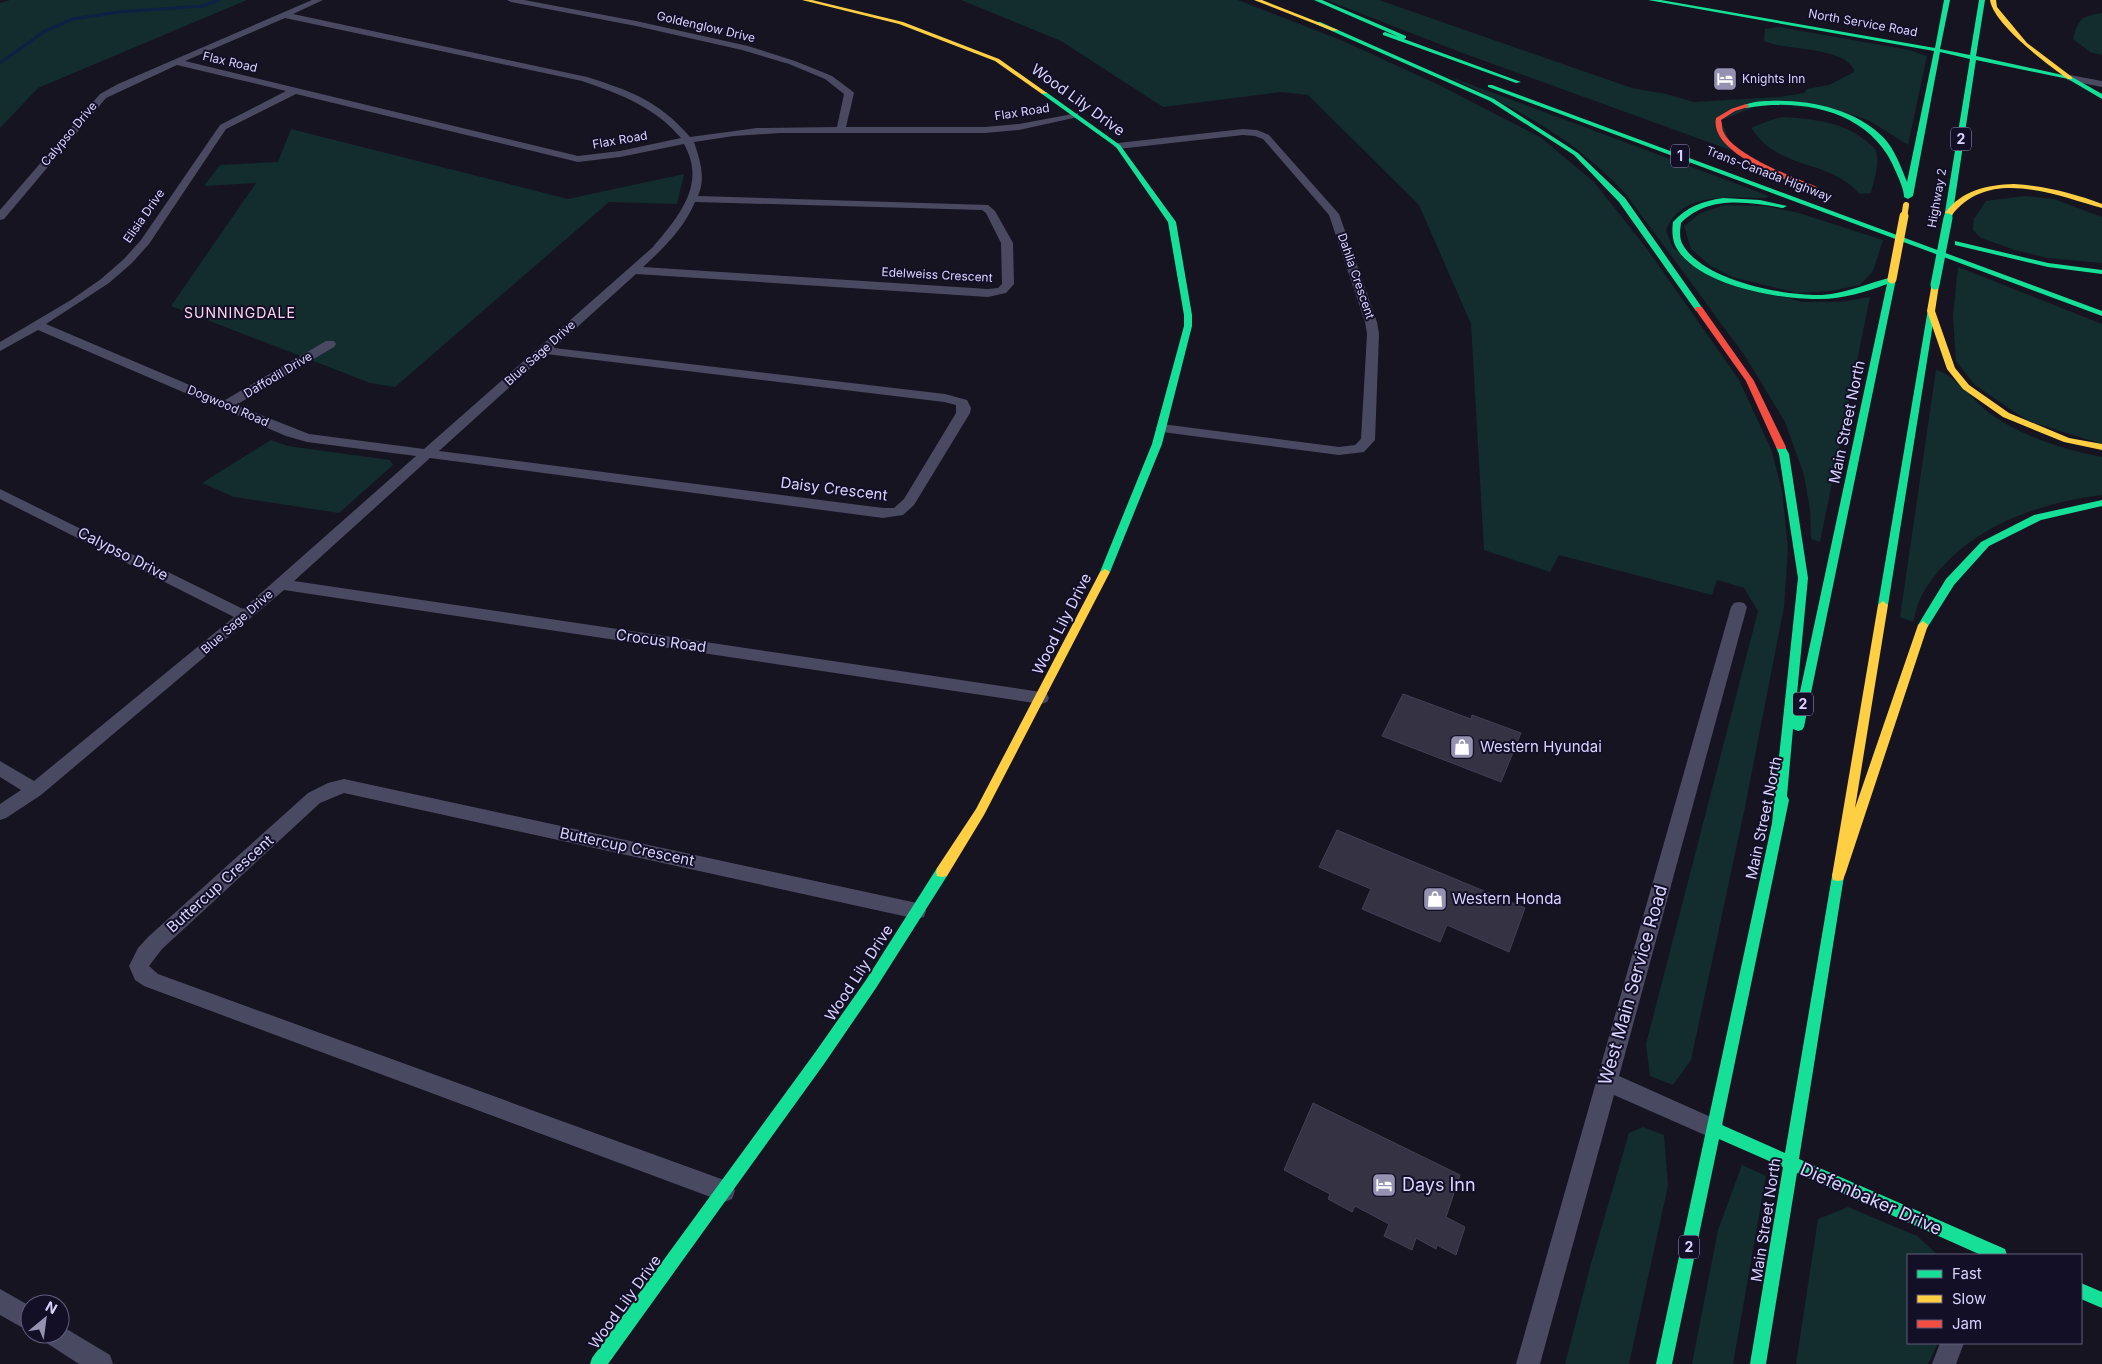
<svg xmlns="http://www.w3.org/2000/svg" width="2102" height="1364" font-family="Inter,sans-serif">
  <rect width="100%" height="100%" fill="#161421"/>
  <!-- green -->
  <path fill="#132c2d" d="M10,0h237l-209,88 -38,40v-125z
    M961,0h277l105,41 96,44 101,52 54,45 50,63 58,82 37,53 32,69 11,41 6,58 -4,59 -39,200 -54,253 -18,25 -23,-9 -4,-32 112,-433 -14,-23 -27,-8 -5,15 -153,-40 -9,17 -66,-22 -13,-226 -52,-119 -111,-110 -27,-3 -118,15 -102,-66z
    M1326,0h53l253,88 34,6 28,8 85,-5 25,-4 3,-4 22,-4 25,-13v-3c-14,-23 -67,-18 -90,-28l1,-12 14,-2 130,23 18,6 -19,89 -38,-24 -25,-9 -80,-9 -44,17 12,31 -273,-99z
    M2102,13v42l-12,-3 -17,-13c6,-19 6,-23 29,-26z
    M1445,75l324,121 -4,2c-35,0 -83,-7 -99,32l6,16 18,18 111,38h39l30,-5 -50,245 -9,-3 -1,-29 -6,-35 -19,-53 -40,-66 -120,-163c-55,-58 -110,-85 -180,-118z
    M1784,117c29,2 58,5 81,23 4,4 9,7 11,11 4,13 -2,29 -5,42l-11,1c-27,-29 -58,-25 -87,-44 -9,-5 -15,-13 -22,-22 11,-4 22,-10 33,-11z
    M291,129l277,70 116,-25 -7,30 -68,-2 -214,185 -25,-4 -199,-77 85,-123 -52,3 16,-21 58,-3z
    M2025,196l29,3 48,18v46l-55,-5 -32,-8 -34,-12 -8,-8 1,-11 12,-18z
    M1725,205l40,1 34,7 84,27 -10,31 -13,14 -29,6 -33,2 -66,-16 -21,-11 -20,-17 -7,-23 17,-13z
    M1958,267l144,57v120l-74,-23 -53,-36 -19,-24 -3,-45z
    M1936,370c23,7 36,31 56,45 32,22 72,35 110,42v38c-70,9 -141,35 -179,98 -5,8 -7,19 -10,29l-13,-5z
    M271,440l17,6 102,14 3,5 -54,48 -105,-16 -32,-14z
    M1643,1127l21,8 4,51 -39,178h-64l25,-97 39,-134z
    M1742,1165l24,11 -33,188h-41l26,-134z
    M1848,1207l69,29 21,19h-30v88h30l-10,21h-132l22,-145z"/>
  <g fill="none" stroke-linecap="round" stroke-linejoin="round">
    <!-- stream -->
    <path stroke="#0d2144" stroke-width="3" d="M0,63l45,-32 28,-12 45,-7 85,-6 16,-6"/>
  </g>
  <!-- building -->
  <path fill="#343243" stroke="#433f54" d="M1403,694l68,25 1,-4 49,18 -20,49 -119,-46z
    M1337,830l188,78 -16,44 -62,-27 -7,17 -78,-33 9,-20 -52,-22z
    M1313,1103l147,72 -14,42 19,10 -9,28 -19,-10 -1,4 -20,-11 -4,12 -28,-14 5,-12 -34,-18 -3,6 -24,-13 2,-5 -46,-24z"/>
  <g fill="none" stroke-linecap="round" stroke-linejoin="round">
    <!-- street -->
    <path fill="#4a4962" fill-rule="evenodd" d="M312,0h11l-30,14 294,63c44,14 72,24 103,60l67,-9 80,-1 7,-33 -19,-15 -36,-15 -47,-14 -106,-24 -125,-24 -4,-2h17l112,21 112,25 47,15 37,15 20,15 2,2 -8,34h139l34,-3 59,-11v4l-59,13 -34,3h-205l-46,3 -40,6c6,18 12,36 4,54l290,9 7,6 18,32 1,41 -8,9 -18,4 -352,-23 -82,74 391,46 22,6 4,8 -1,5 -56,92 -11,10 -20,3 -453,-60 -136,123 747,111 6,2 2,4 -2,4 -6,2 -757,-114 -243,205 -35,23 -6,2v-16l21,-14 -21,-13v-16l34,20 200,-164 -234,-118v-10l243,120 173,-153 -109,-14 -21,-6 -248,-106 -38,21v-9l71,-42 30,-21 23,-20 17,-19 79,-115 66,-34 -109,-26 -71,33 -102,121 -4,1v-10l100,-116 18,-10zM285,18l297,63c38,13 73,26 99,57l-61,13 -42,5 -393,-95zM296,94l282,68 42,-5 64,-13c3,6 6,12 7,18 8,33 -19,62 -38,85l-229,202 -115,-15 -73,-29 98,-58 2,-3 -2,-3h-8l-101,59 -179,-76 63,-41 23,-20 17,-19 77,-115zM695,202l287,8 4,3 15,30 1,41 -4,4 -10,1 -345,-22c21,-19 41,-39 52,-65zM546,354l398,48 12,3v8l-52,86 -10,9h-11l-444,-57z
      M2070,75l32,6v6l-35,-7v-4z
      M1243,129l14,1 12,5 70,79 38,108 2,12 -4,106 -11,12 -25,3 -177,-23 -7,-4 7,-4 177,23 16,-2 6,-6 6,-105 -2,-12 -36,-107 -66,-76 -8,-3 -12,-1 -125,14 -5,-3 5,-3z
      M1739,602l5,1 3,4 -128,469 103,46 3,7 -3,7 -8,3 -100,-44 -74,269h-24l215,-757 3,-4z
      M344,779l573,124 7,2 2,6 -2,6 -7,2 -573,-126 -24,10 -158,146 -13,17 9,8 566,206 8,3 3,8 -3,8 -8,3 -580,-216 -9,-6 -6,-14 9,-18 10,-11 160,-144 20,-10z
      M0,1289l30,17v26l-30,-17z
      M60,1325l50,30 3,9h-34l-34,-22 -4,-8h19z
      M1940,1343h24l-8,21h-24z"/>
    <!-- fast -->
    <path fill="#16e098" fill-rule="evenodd" d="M1314,0h8l84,36v2l-2,1 117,43 -5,1 -133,-48v-2l2,-1 14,5z
      M1648,0h13l274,48 9,-48h6l-10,49 30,6 9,-55h6l-9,56 96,21 30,17v5l-34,-20 -92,-19 -24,158 -4,2 -4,-2 26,-159 -30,-7 -27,144 -5,3 -4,-2c0,-8 -5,-18 -8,-25 -23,-60 -92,-75 -150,-64l-3,-2c7,-4 17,-5 26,-5 39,-2 87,8 115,37 11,12 17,29 23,44l27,-131z
      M1316,22h4l174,77 84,54 47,45 78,111 -1,2h-6l-77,-109 -45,-47 -84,-54 -174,-77z
      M1488,85h4l610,226v5l-614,-229z
      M1042,92h4l74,53 56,77 16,93v11l-30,118 -52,128 -5,3 -5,-3 52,-128 32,-118v-11l-16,-93 -52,-75 -74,-53z
      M1723,198l37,2 27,6 -4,2c-36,-6 -74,-13 -102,15 -1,7 -2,16 2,22 21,36 101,51 139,50 25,-2 47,-12 70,-18l4,2 -92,448 -2,3 -4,1 -5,-2 -6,67 2,4 -67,325 63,28 47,-277 1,-4 5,-1 5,1 1,4 -45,283 206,90 2,6h-26l-184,-82 -31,191h-16l33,-197 -64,-28 -47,225h-16l116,-541 26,-245 -19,-124 -3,-7 2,-2h6l5,9 19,124 -13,137 92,-431c-21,8 -44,15 -67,15 -40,1 -126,-14 -145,-54 -3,-7 -3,-16 -2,-23 14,-15 29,-21 50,-24z
      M1955,241l93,22 54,7v4l-54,-7 -93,-22z
      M1928,309l7,2 -47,294 -5,4 -5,-4z
      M2102,500v6l-61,14 -52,26 -35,39 -27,43h-8l-1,-3 28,-46 35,-37 53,-27z
      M942,867l5,1 1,4 -1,4 -71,112 -52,76 -216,300h-18l2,-6 222,-304 52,-74 71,-112z
      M2081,1283l21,9v16l-21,-9z"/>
    <!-- slow -->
    <path fill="#ffcf43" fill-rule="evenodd" d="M802,0h10l91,22 96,37 48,34 -5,1 -47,-33 -96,-37z
      M1254,0h8l76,30 -5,1z
      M1990,0h6l1,7 30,36 45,34v2h-4c-21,-15 -74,-54 -78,-79z
      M2014,184c30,2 59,9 88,20v4c-47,-13 -113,-41 -150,7l-7,-2c17,-23 42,-28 69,-29z
      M1932,283l7,2 -4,26 20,57 14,17 40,28 60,25 33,6v6l-38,-8 -61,-25 -40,-28 -16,-20 -20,-58z
      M1105,569l5,3 -126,243 -37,61 -5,1 -5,-1 -1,-4 1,-4 39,-59 124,-237z
      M1883,601l5,4 -33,203 63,-183 5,-4 5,4 -82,247 -3,8 -5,1 -5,-1 -1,-4 46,-271z"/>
    <!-- jam -->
    <path fill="#f24e42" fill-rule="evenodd" d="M1746,104l3,2 -1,1 -13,4 -14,9c1,3 1,8 2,11 10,24 70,46 94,56v4h-6c-25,-12 -102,-38 -95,-73l15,-9z
      M1696,307h6l52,74 32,66 -2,2h-6l-2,-2 -30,-66 -51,-72z"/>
    <!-- fast-bridge -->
    <path stroke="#16e098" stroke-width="9" d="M1935,285l13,-67"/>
    <!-- slow-bridge-far1 -->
    <path stroke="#ffcf43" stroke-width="6" d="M1904,218l2,-13"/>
    <!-- slow-bridge -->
    <path stroke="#ffcf43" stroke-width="9" d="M1892,279l12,-63"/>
  </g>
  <!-- icons -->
  <defs>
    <symbol id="hotel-square" viewBox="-11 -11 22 22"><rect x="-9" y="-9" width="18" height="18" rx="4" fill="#9591b1" stroke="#130f26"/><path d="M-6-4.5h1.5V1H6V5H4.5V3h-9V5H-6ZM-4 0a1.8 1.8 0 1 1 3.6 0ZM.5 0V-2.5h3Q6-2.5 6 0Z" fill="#fff"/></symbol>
    <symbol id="shop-square" viewBox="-11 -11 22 22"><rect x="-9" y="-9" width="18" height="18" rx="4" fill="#9591b1" stroke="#130f26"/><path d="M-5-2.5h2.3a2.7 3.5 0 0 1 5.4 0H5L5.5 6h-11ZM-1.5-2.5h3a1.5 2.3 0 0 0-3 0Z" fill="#fff"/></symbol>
  </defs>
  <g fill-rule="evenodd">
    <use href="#hotel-square" x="1711" y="65" width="28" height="28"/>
    <use href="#shop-square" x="1448" y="733" width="28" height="28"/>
    <use href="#shop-square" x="1421" y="885" width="28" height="28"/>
    <use href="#hotel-square" x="1370" y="1171" width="28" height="28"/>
  </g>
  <g text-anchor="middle" stroke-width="4" stroke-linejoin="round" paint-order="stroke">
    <!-- far-street labels -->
    <g font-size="12" fill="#d9d4ff" stroke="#130f26">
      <text transform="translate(1863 23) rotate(10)" y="4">North Service Road</text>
      <text transform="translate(706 27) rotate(13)" y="4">Goldenglow Drive</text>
      <text transform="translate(230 62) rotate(13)" y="4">Flax Road</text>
      <text transform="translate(1022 112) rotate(-9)" y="4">Flax Road</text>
      <text transform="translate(69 134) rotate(-50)" y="4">Calypso Drive</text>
      <text transform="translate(620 140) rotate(-10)" y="4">Flax Road</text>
      <text transform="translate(1769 174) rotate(21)" y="4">Trans-Canada Highway</text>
      <text transform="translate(1937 198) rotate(-80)" y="4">Highway 2</text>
      <text transform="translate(144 216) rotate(-55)" y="4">Elisia Drive</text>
      <text transform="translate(937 275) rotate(3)" y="4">Edelweiss Crescent</text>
      <text transform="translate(1356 276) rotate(71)" y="4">Dahlia Crescent</text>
      <text transform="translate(540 353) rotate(-42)" y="4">Blue Sage Drive</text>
      <text transform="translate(278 375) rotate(-31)" y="4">Daffodil Drive</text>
      <text transform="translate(228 406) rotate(23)" y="4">Dogwood Road</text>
      <text transform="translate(237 622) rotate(-41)" y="4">Blue Sage Drive</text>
    </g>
    <!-- far-poi labels -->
    <g font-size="12" fill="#d9d4ff" stroke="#130f26" text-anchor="start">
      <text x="1742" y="83">Knights Inn</text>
    </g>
    <!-- shield labels -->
    <g fill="#130f26" stroke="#9e99be" stroke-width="1">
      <rect x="1951" y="127.5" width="20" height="23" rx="4"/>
      <rect x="1671" y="144.5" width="18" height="23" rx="4"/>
      <rect x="1793" y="692.5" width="20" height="23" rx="4"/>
      <rect x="1679" y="1235.5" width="20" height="23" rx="4"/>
    </g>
    <g font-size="14" font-weight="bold" fill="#d9d4ff">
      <text x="1961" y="144">2</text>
      <text x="1680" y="161">1</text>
      <text x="1803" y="709">2</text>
      <text x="1689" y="1252">2</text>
    </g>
    <!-- far-neighbourhood labels -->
    <g font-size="14" letter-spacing="1" fill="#ffd6f0" stroke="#130f26">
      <text x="240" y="318">SUNNINGDALE</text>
    </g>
    <!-- street labels -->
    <g font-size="15" fill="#d9d4ff" stroke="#130f26">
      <text transform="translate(1078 100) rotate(36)" y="5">Wood Lily Drive</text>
      <text transform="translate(1847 422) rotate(-78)" y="5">Main Street North</text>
      <text transform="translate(834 489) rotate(7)" y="5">Daisy Crescent</text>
      <text transform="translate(123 554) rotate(27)" y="5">Calypso Drive</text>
      <text transform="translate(1062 624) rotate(-63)" y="5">Wood Lily Drive</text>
      <text transform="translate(661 641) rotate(8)" y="5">Crocus Road</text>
      <text transform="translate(1764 818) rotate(-78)" y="5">Main Street North</text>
      <text transform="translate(627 847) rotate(12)" y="5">Buttercup Crescent</text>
      <text transform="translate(220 884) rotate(-42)" y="5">Buttercup Crescent</text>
      <text transform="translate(859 973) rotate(-57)" y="5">Wood Lily Drive</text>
      <text transform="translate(1766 1220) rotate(-81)" y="5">Main Street North</text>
      <text transform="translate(625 1302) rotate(-54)" y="5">Wood Lily Drive</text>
    </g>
    <!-- poi labels -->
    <g font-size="15" fill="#d9d4ff" stroke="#130f26" text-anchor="start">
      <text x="1480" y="752">Western Hyundai</text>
      <text x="1452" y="904">Western Honda</text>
    </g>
    <!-- near-street labels -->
    <g font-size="18" fill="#d9d4ff" stroke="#130f26">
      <text transform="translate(1633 985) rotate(-74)" y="6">West Main Service Road</text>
      <text transform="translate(1871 1199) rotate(24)" y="6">Diefenbaker Drive</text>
    </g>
    <!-- near-poi labels -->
    <g font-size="18" fill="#d9d4ff" stroke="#130f26" text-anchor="start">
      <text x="1402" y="1191">Days Inn</text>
    </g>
  </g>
  <!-- legend -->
  <rect x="1907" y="1254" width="175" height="90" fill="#130f26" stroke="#625e7d"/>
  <rect x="1917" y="1270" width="25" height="8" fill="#16e098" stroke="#625e7d"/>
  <text x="1952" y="1279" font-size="15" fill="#d9d4ff">Fast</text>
  <rect x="1917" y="1295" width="25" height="8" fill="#ffcf43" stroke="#625e7d"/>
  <text x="1952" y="1304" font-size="15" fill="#d9d4ff">Slow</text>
  <rect x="1917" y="1320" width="25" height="8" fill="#f24e42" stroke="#625e7d"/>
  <text x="1952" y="1329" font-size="15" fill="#d9d4ff">Jam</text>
  <!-- north arrow -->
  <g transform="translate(45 1319) rotate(29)"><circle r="24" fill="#130f26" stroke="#625e7d"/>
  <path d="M0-4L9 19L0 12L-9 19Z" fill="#9591b1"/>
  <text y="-8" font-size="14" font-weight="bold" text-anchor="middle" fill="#d9d4ff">N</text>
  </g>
</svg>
